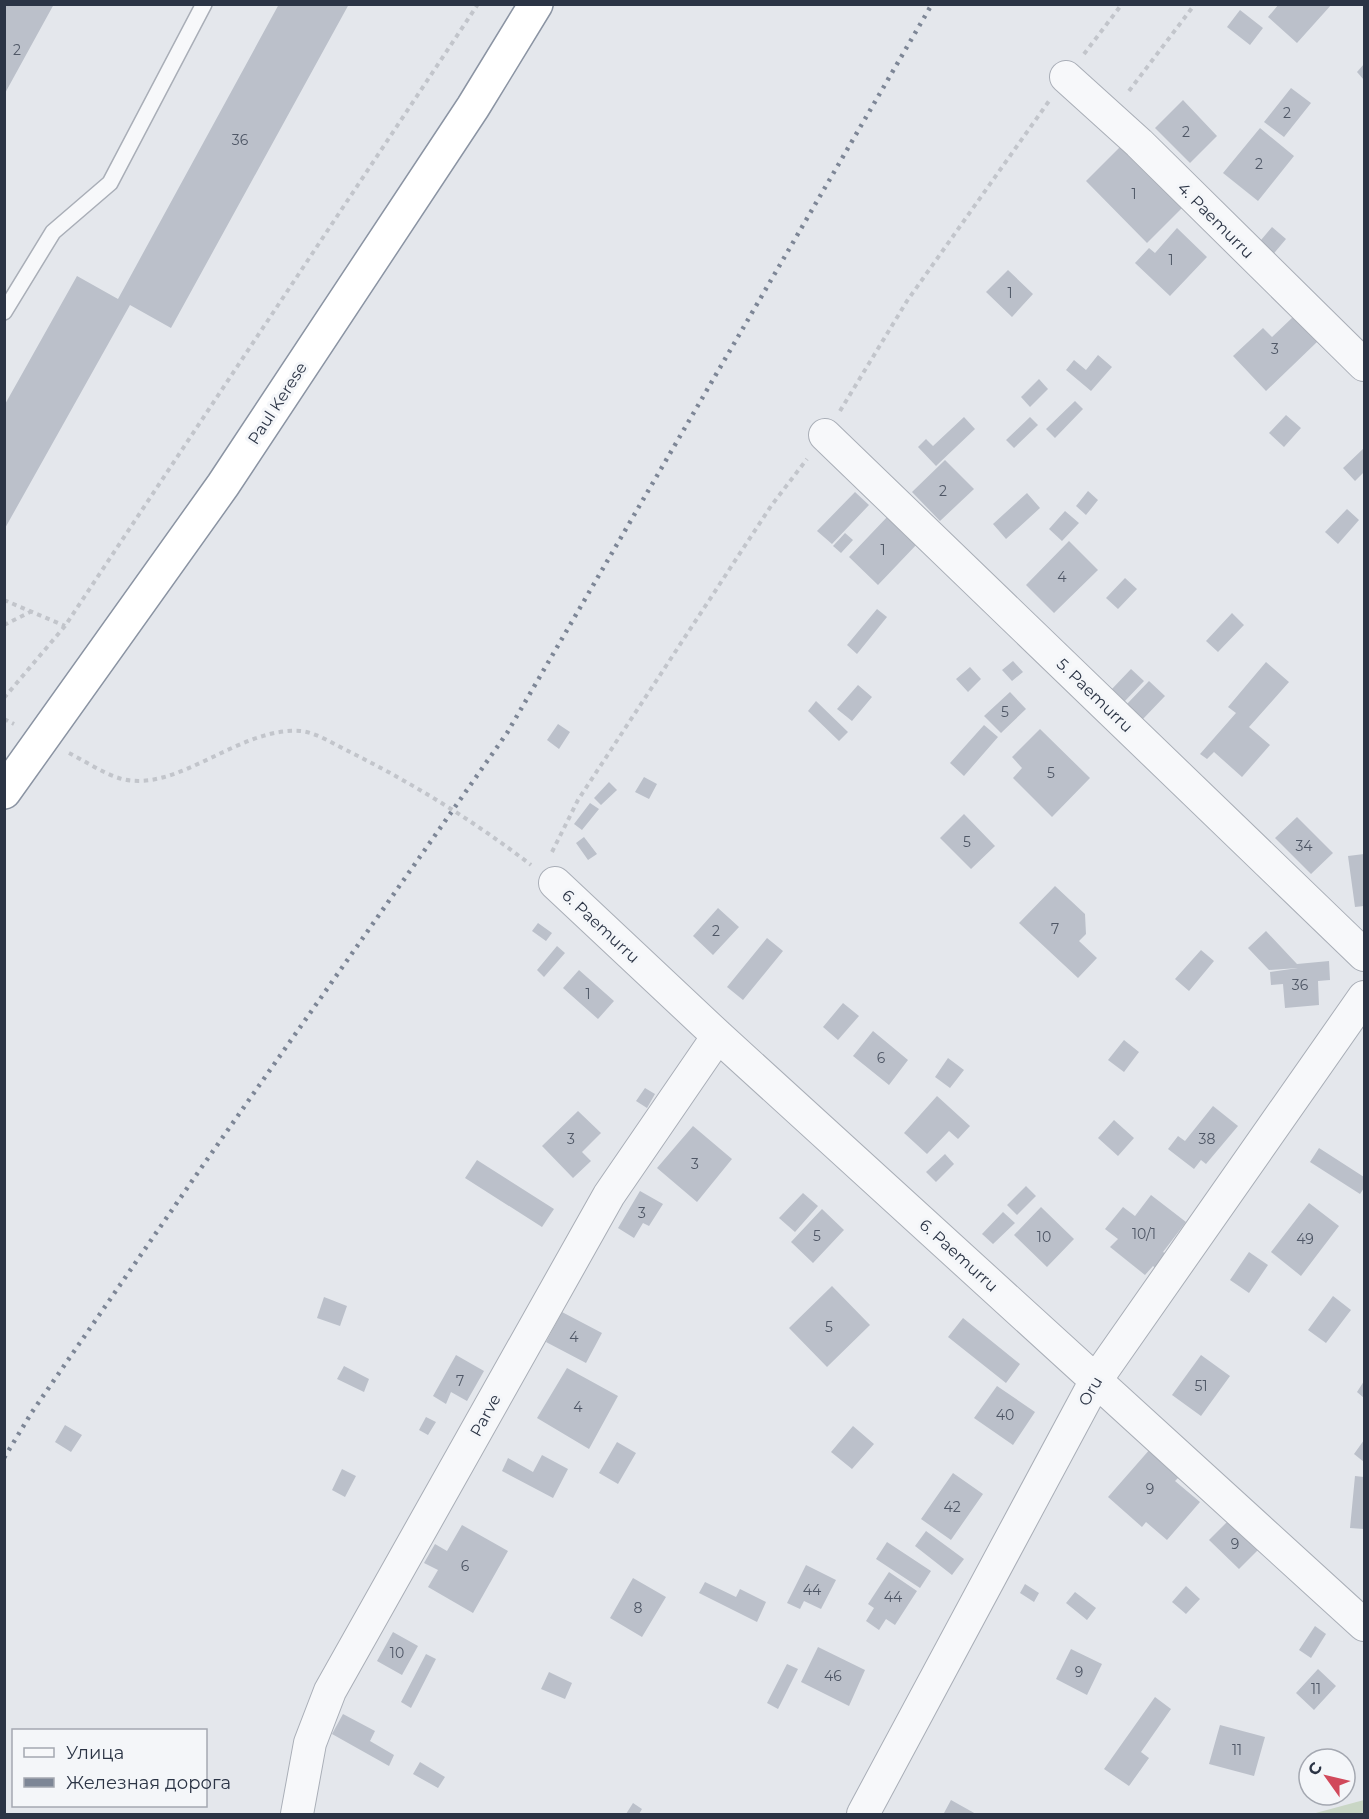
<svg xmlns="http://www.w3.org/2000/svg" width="1369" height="1819" font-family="Montserrat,sans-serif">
  <rect width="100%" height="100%" fill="#e4e7ec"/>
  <!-- green -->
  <path fill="#c9d6c5" d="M1364,1800v14h-52z"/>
  <!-- building -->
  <path fill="#bbc0ca" d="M4,4h50l-50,91z
    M279,4h70l-178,324 -41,-23 -126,225v-124l73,-130 41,23z
    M1279,4h53l-35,39 -29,-26z
    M1240,10l23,18 -13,17 -23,-18z
    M1364,64v16l-7,-8z
    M1291,88l20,15 -27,34 -20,-15z
    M1183,100l34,36 -27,27 -35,-35z
    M1260,128l34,28 -36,45 -35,-28z
    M1121,146l61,62 -35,35 -61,-62z
    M1272,227l14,12 -16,19 -14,-12z
    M1177,228l30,29 -37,39 -35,-33 14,-15 6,5z
    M1008,270l25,24 -21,23 -26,-25z
    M1293,317l24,25 -51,49 -33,-35 30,-28 9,9z
    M1098,355l14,12 -21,24 -25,-21 8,-10 12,10z
    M1039,379l9,10 -18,18 -9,-10z
    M1075,401l8,8 -28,29 -9,-9z
    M1286,415l15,13 -17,19 -15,-14z
    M964,417l11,12 -39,37 -18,-19 8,-8 7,7z
    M1030,417l8,8 -24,23 -8,-8z
    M1364,448v24l-9,9 -12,-13z
    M945,460l29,29 -34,32 -28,-29z
    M1088,491l10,9 -12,15 -10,-9z
    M855,492l14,13 -37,39 -15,-13z
    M1027,493l13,15 -34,31 -13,-15z
    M1347,509l12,11 -21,24 -13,-12z
    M1065,511l14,12 -17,18 -13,-12z
    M889,515l29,28 -40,42 -29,-28z
    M845,533l8,7 -12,13 -8,-7z
    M1069,541l29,29 -44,43 -28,-28z
    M1125,578l12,11 -19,20 -12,-11z
    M877,609l10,8 -30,37 -10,-9z
    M1232,613l12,12 -26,27 -12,-11z
    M1013,661l10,11 -11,9 -10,-11z
    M1266,662l23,20 -40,45 21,18 -28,32 -28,-25 -7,7 -7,-5 36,-41 -8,-6z
    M970,667l11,12 -13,13 -12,-13z
    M1131,669l13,12 -20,21 -13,-12z
    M1149,681l16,15 -23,24 -16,-15z
    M858,685l14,12 -20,24 -15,-12z
    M1010,692l16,17 -25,24 -17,-17z
    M816,701l32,31 -9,9 -31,-30z
    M558,724l12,8 -11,17 -12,-9z
    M984,725l14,12 -34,39 -14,-13z
    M1040,729l50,49 -38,39 -39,-39 9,-10 -10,-11z
    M644,777l13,7 -8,15 -14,-7z
    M609,782l8,8 -16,15 -7,-7z
    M590,803l9,6 -17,21 -8,-6z
    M964,814l31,32 -24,23 -31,-31z
    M1297,817l36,36 -22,21 -36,-36z
    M584,837l13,17 -9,6 -12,-17z
    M1364,854v52l-9,1 -7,-51z
    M1055,886l30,28 1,20 -7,7 18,17 -19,20 -59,-55z
    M718,908l21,19 -26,28 -20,-19z
    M538,923l14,10 -6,8 -14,-10z
    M1266,931l31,33 32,-3 1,19 -12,1 1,24 -34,3 -2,-24 -12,1 -1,-13 28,-4 -29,2 -21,-22z
    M767,938l16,13 -40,49 -16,-13z
    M557,946l8,7 -21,24 -7,-7z
    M1201,950l13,11 -25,30 -14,-12z
    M579,970l35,31 -16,18 -35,-31z
    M843,1003l16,13 -21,24 -15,-13z
    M873,1031l35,29 -19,25 -36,-29z
    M1124,1040l15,12 -15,20 -16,-12z
    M948,1058l16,12 -14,18 -15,-11z
    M645,1088l10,6 -8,14 -11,-7z
    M937,1096l33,30 -12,13 -9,-8 -22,23 -23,-21z
    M1213,1106l25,20 -32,38 -5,-4 -7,9 -26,-20 10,-13 7,5z
    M578,1111l23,22 -19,19 9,9 -18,17 -31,-32z
    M1114,1120l20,18 -16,18 -20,-18z
    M693,1126l39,33 -35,43 -40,-34z
    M1319,1148l45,29v11l-4,6 -50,-32z
    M945,1154l9,10 -18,18 -10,-10z
    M477,1160l77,49 -12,18 -77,-49z
    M1026,1186l10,10 -19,19 -10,-10z
    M640,1191l23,13 -14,22 -6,-3 -9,15 -16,-10z
    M803,1193l15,13 -23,26 -16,-14z
    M1151,1195l35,27 -23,30 6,4 -11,14 -5,-4 -8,9 -35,-28 8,-8 -13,-10 18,-22 12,9z
    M1309,1203l30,23 -38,50 -30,-24z
    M1041,1207l33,32 -27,28 -33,-32z
    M822,1209l22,21 -31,33 -22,-21z
    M1003,1212l12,11 -22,21 -11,-10z
    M1249,1252l19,13 -19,28 -19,-13z
    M832,1286l38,39 -43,42 -38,-39z
    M1333,1296l18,14 -25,33 -18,-13z
    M324,1297l23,9 -7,20 -23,-8z
    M562,1312l40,21 -16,30 -40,-21z
    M963,1318l57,46 -14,19 -58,-46z
    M456,1355l28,16 -17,30 -16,-9 -5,12 -13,-8z
    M1201,1355l29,21 -29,40 -29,-21z
    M344,1366l25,13 -5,13 -27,-13z
    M567,1368l51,28 -29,53 -52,-31z
    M1364,1381v17l-7,-6z
    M997,1386l38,26 -22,33 -39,-27z
    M426,1417l10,5 -8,13 -9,-5z
    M65,1425l17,10 -11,17 -16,-10z
    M853,1426l21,18 -22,25 -21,-17z
    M1364,1440v22l-10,-8z
    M617,1442l19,11 -18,31 -19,-11z
    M1151,1448l30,27 -6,6 25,21 -33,38 -21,-18 -4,5 -34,-30z
    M542,1455l26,14 -15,29 -51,-27 6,-13 25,14z
    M342,1469l14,7 -11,21 -13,-7z
    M953,1473l30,21 -32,46 -30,-21z
    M1355,1476l9,1v52l-14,-1z
    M1231,1518l29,30 -21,21 -30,-29z
    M462,1525l46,26 -35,62 -45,-26 10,-17 -14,-7 11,-19 12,7z
    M926,1531l38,28 -12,16 -37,-29z
    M887,1542l44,29 -11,17 -44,-29z
    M806,1565l30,15 -15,29 -17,-8 -4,8 -13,-6z
    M889,1572l28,19 -22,34 -9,-6 -7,11 -13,-9 8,-13 -6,-4z
    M633,1578l33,19 -24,40 -32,-19z
    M705,1582l31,15 4,-8 26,13 -9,20 -58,-29z
    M1025,1584l14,9 -5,9 -14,-9z
    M1186,1586l14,13 -14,15 -14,-12z
    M1075,1592l21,16 -9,12 -21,-17z
    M1315,1626l11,8 -15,24 -12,-8z
    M393,1632l25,14 -16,29 -25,-14z
    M818,1647l47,23 -16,36 -48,-24z
    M1071,1649l31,15 -15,31 -31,-16z
    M426,1654l10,5 -25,49 -10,-6z
    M787,1664l11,5 -20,40 -11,-6z
    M1318,1669l18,17 -22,24 -18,-17z
    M549,1672l23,11 -7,16 -24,-10z
    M1155,1697l16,12 -30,43 8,6 -20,28 -25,-17z
    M343,1714l32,17 -5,10 24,14 -5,11 -57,-32z
    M1220,1725l45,12 -11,39 -45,-12z
    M420,1762l25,15 -7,11 -25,-14z
    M951,1800l25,14h-30l-2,-1z
    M633,1803l9,6 -3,5h-13z"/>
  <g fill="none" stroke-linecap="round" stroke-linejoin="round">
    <defs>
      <path id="lane" d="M4,312l49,-80 57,-49 94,-179"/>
      <path id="street" d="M1066,77l73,66 225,222
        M825,435l539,520
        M555,883l163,153 646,589
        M297,1814l13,-71 20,-52 279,-496 109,-159
        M863,1814l233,-434 268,-383"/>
      <path id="highway" d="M4,792l219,-307 250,-378 63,-103"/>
    </defs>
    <!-- lane casing -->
    <use href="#lane" stroke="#a9aeb7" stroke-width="18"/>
    <!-- street casing -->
    <use href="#street" stroke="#a9aeb7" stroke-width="34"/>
    <!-- highway casing -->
    <use href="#highway" stroke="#8b94a3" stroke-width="36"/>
    <!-- path -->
    <path stroke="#c2c5cb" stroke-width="4" stroke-dasharray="4.5 4.5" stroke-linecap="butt" d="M1084,54l38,-50
      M1129,91l66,-87
      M840,411l67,-110 142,-200
      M4,600l61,26
      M4,625l26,-13
      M4,698l61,-72 413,-622
      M4,719l10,5
      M69,753c16,8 35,21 53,26 56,14 117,-52 178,-48 16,1 35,14 50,21 64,32 124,69 181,113
      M552,852l26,-52 193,-294 36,-47"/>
    <!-- lane -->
    <use href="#lane" stroke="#f7f8fa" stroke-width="15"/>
    <!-- street -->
    <use href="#street" stroke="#f7f8fa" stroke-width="32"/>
    <!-- highway -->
    <use href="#highway" stroke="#fff" stroke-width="33"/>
    <!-- rail -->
    <path stroke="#7d8696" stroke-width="4.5" stroke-dasharray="3 6" stroke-linecap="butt" d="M4,1458l28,-46 167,-241 308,-438 425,-729"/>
  </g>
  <g text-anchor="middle" stroke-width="6" stroke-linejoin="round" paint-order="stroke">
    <!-- number labels -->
    <g font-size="14" fill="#4f5766">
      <text x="17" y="55">2</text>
      <text x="1287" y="118">2</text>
      <text x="1186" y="137">2</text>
      <text x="240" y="145">36</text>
      <text x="1259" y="169">2</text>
      <text x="1134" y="199">1</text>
      <text x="1171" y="265">1</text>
      <text x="1010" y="298">1</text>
      <text x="1275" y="354">3</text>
      <text x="943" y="496">2</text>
      <text x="883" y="555">1</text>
      <text x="1062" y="582">4</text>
      <text x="1005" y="717">5</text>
      <text x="1051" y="778">5</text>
      <text x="967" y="847">5</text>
      <text x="1304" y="851">34</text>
      <text x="1055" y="934">7</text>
      <text x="716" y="936">2</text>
      <text x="1300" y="990">36</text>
      <text x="588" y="999">1</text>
      <text x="881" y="1063">6</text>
      <text x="571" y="1144">3</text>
      <text x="1207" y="1144">38</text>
      <text x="695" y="1169">3</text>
      <text x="642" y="1218">3</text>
      <text x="1144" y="1239">10/1</text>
      <text x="817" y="1241">5</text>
      <text x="1044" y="1242">10</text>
      <text x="1305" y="1244">49</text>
      <text x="829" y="1332">5</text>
      <text x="574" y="1342">4</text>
      <text x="460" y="1386">7</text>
      <text x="1201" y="1391">51</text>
      <text x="578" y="1412">4</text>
      <text x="1005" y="1420">40</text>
      <text x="1150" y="1494">9</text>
      <text x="952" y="1512">42</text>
      <text x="1235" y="1549">9</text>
      <text x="465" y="1571">6</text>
      <text x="812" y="1595">44</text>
      <text x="893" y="1602">44</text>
      <text x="638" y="1613">8</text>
      <text x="397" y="1658">10</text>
      <text x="1079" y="1677">9</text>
      <text x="833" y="1681">46</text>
      <text x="1316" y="1694">11</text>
      <text x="1237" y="1755">11</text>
    </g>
    <!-- street labels -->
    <g font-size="16" fill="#2b3445" stroke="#f4f6f9">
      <text transform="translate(1216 220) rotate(45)" y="6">4. Paemurru</text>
      <text transform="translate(277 403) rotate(-57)" y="6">Paul Kerese</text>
      <text transform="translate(1095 695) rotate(44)" y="6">5. Paemurru</text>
      <text transform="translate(601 926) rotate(43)" y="6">6. Paemurru</text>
      <text transform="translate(959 1255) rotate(42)" y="6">6. Paemurru</text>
      <text transform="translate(1090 1391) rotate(-60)" y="6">Oru</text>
      <text transform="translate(485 1415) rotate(-61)" y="6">Parve</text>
    </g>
  </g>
  <!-- border -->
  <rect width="1369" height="1819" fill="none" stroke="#2b3445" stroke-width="12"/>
  <!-- legend -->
  <rect x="12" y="1729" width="195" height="78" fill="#f4f6f9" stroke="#a4a8b1" stroke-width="1.5"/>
  <rect x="24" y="1748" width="30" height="9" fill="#f7f8fa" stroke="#a4a8b1" stroke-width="1.5"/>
  <text x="66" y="1759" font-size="18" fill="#2b3445">Улица</text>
  <rect x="24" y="1778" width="30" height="9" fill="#7d8696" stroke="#a4a8b1" stroke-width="1.5"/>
  <text x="66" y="1789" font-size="18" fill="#2b3445">Железная дорога</text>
  <!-- north arrow -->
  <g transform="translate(1327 1777) rotate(304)"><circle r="28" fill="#f4f6f9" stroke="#a4a8b1" stroke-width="1.5"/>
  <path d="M0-4.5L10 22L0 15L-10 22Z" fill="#d1495b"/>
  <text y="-9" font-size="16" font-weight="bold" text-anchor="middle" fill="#2b3445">С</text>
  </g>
</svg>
